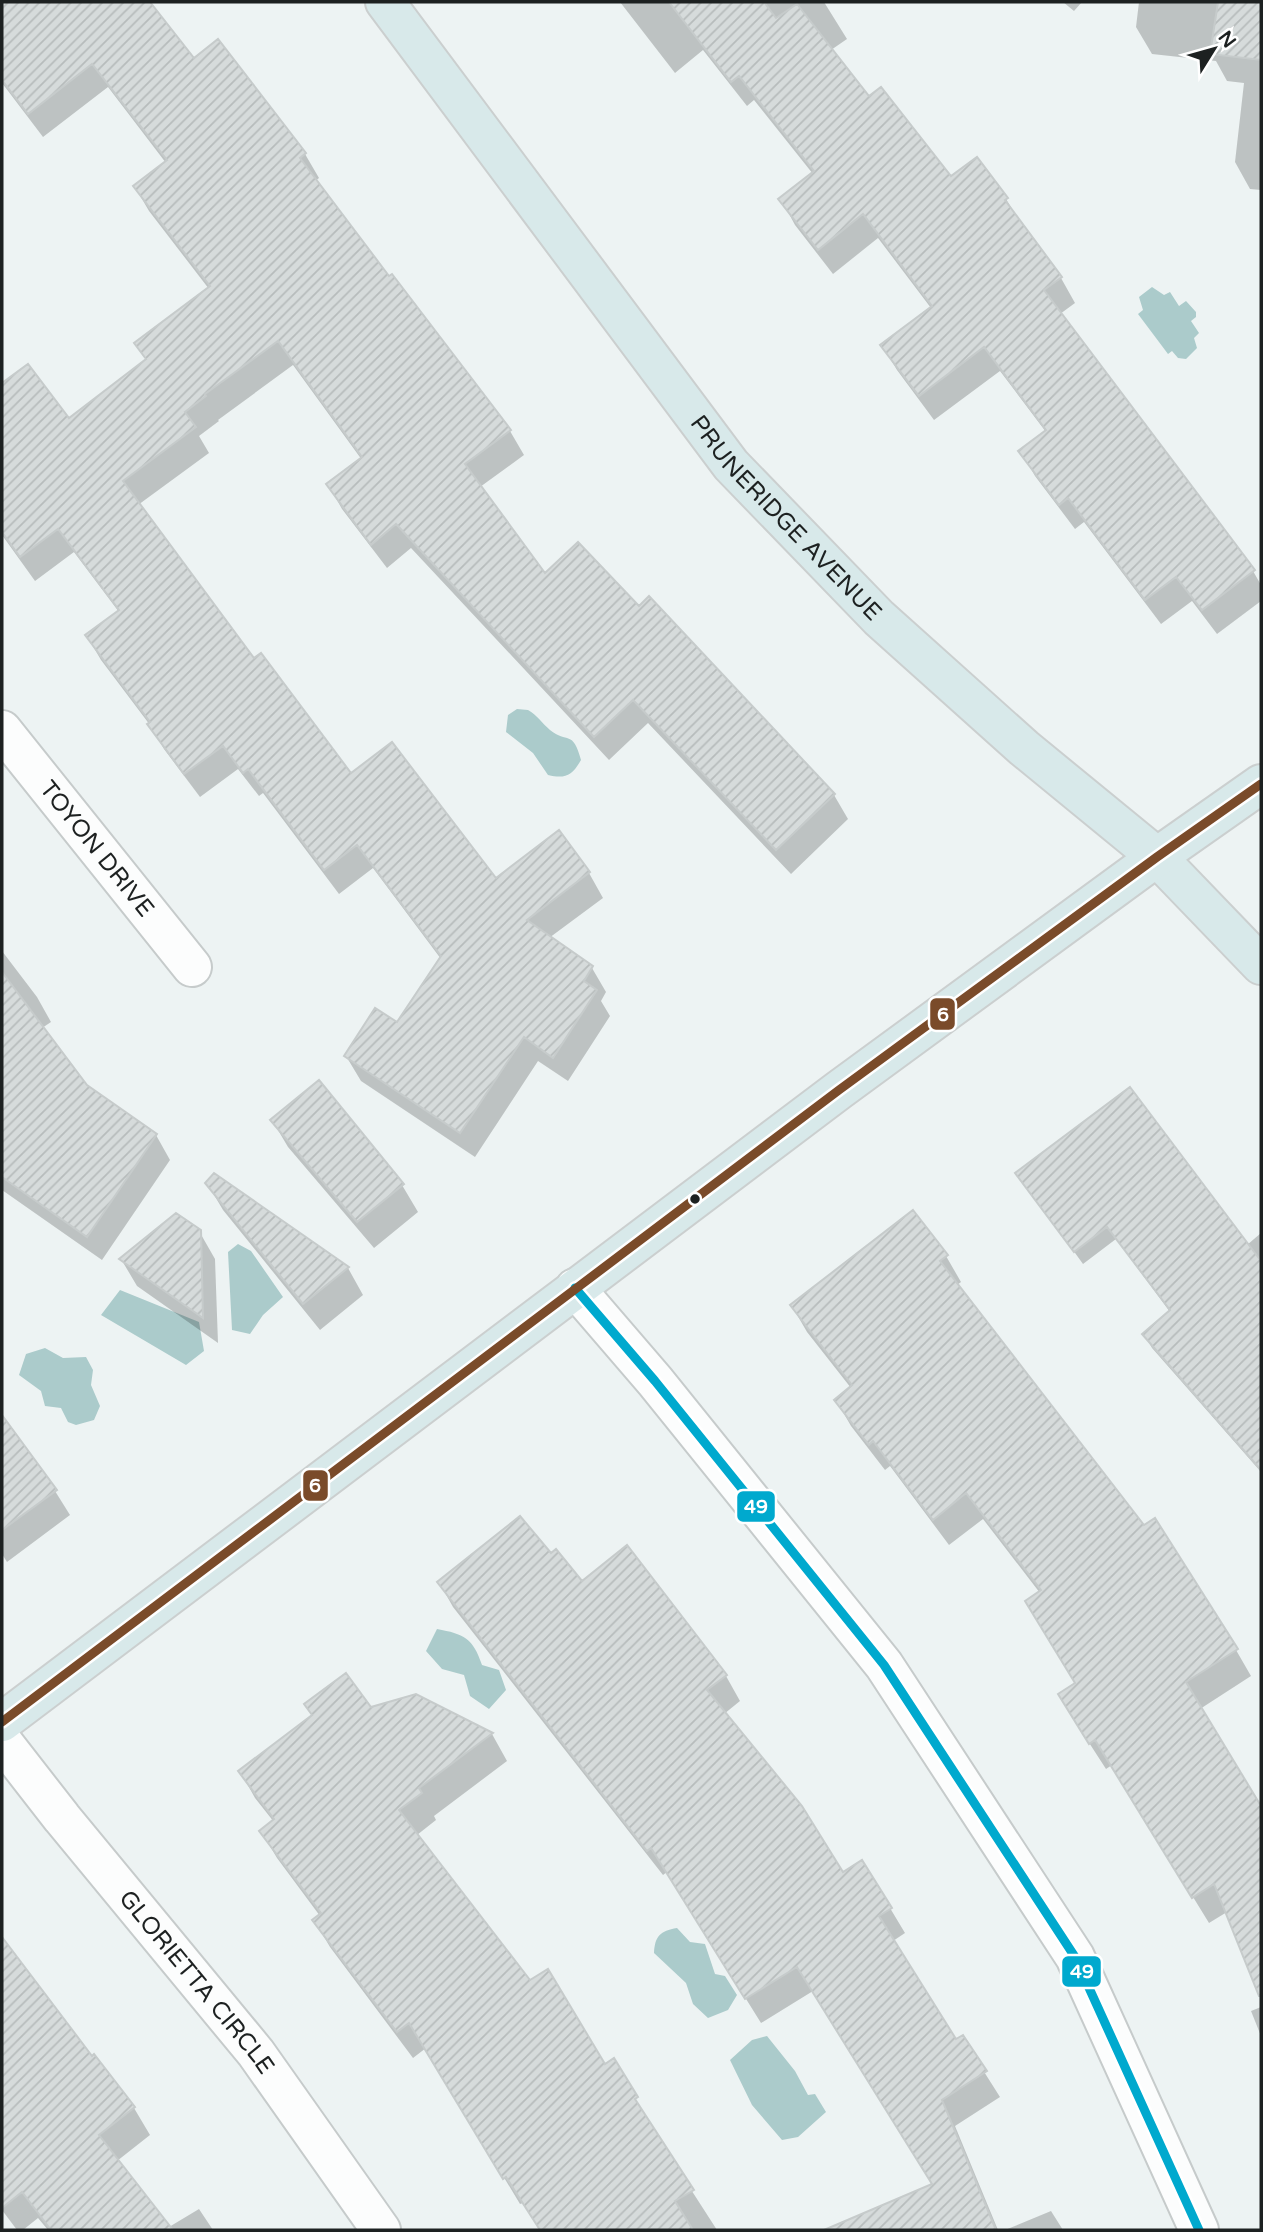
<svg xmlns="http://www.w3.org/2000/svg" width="1263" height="2232" font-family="'Varela Round',sans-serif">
  <defs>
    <pattern id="building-hatch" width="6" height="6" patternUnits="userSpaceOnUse" patternTransform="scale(1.75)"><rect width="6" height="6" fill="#d6dbdb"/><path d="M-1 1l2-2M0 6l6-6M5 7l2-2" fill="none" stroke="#b7bcbc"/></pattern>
  </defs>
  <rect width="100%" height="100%" fill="#edf3f3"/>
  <!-- water -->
  <path fill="#abcbcb" d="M1152,287l12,8 6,-3 9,14 7,-5 10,11v5l-5,4 8,12 -5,5 3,10 -11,11 -8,-1 -6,-7 -4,3 -30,-40 5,-4 -4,-13z
    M517,709l11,1c9,5 14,13 22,20 17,14 23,-1 31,30 -9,16 -16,19 -33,15l-15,-22 -27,-21 2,-17z
    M238,1244l13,7 32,46 -20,18 -13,19 -18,-4 -4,-78z
    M120,1290l79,32 5,29 -18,14 -85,-50z
    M45,1348l18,10 23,-1 7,13 -2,15 9,21 -6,14 -18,5 -8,-3 -7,-14 -16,-2 -4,-15 -22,-16 7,-21z
    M437,1629c27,5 36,9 45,36l17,5 7,20 -17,19 -19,-13 -6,-21 -22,-6 -16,-18z
    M677,1928l13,14 15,2 10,30 10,2 12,19 -9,15 -20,8 -15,-14 -7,-21 -32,-30c1,-17 6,-22 23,-25z
    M767,2036l28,35 13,24 7,-1 11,18 -28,25 -16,3 -30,-35 -22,-45 22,-20z"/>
  <!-- shadow -->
  <path fill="#0003" d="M2,2h146l45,59 112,93 14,24 -4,3 74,98 3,-3 118,155 14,24 -44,32 65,89 94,32 195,187 14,24 -57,55 -143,-151 -39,37 -198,-212 -24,20 -45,-59 -14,-25 34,-24 -69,-95 -75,55 1,1 -20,15 10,17 -71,52 116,155 96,116 145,104 63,-47 31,40 14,25 -54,40 43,30 14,24 -5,9 9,15 -42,65 -30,-20 -63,96 -114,-76 -15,-25 51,-31 44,-66 -68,-91 -34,26 -76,-101 -4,3 -21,-27 -38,28 -36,-48 -14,-24 -49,-65 -14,-24 32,-24 -45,-60 -39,29 -33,-46v-150l26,-19 40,54 79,-59 -10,-17 72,-55 -60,-78 -14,-24 31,-24 -58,-76 -65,50 -41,-54z
    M620,2h204l23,37 -16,11 38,48 82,81 55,20 15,25 40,54 14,25 -15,11 193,257 8,14v16l-44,33 -25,-33 -31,23 -77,-102 -9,7 -40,-53 -14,-25 25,-19 -46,-61 -66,49 -37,-50 -15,-25 49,-37 -53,-70 -45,36 -38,-49 -14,-26 32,-25 -59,-74 -7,6 -44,-56 -28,23z
    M1063,2h19l-8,9z
    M1139,2h122v188l-11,-1 -15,-27 9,-79 -17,-2 -11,-20 -64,-7 -16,-27z
    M2,951l35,46 14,25 -9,6 44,58 70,49 14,25 -68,100 -100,-70z
    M272,1120l130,65 16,27 -44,36 -86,-101z
    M1018,1174l229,71 14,-12v239l-109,-124 -8,-14 26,-22 -54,-73 -33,25z
    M214,1176l134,92 15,27 -43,35 -97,-120 -16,-27z
    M199,1231l16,28 3,84 -81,-57 -16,-27z
    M946,1256l15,26 -4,3 279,365 15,26 -51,33 61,101v186l-34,-84 -18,11 -97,-158 -6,4 -31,-48 2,-37 -37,-91 -57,-74 -34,26 -59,-79 -5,4 -34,-44 -15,-26 15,-12 -44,-56 -15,-26z
    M2,1418l53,73 15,24 -63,47 -5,-8z
    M551,1555l31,28 144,93 14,25 -16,13 118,160 48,34 15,25 -12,8 63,100 6,-4 38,60 -45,29 43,104h-95l-11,-27 42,-17 -121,-195 -52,32 -94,-151 -4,3 -210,-268 -14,-25z
    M416,1696l76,38 15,27 -73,55 2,4 -19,15 112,148 76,83 8,-6 37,66 67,104h-177l-17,-27 -3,1 -94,-156 -13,10 -83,-111 -16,-27 6,-4 -43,-58 -16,-27 13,-9 -19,-24 -15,-27 130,-62z
    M2,1940l90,118 2,-1 40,51 16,27 -33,26 52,66 30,-18 14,21h-165l-10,-12 -15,12h-6l-15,-20z
    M1261,2007v29l-10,-25z
    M1051,2211l12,19h-58z"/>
  <!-- building -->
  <path fill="url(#building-hatch)" stroke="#c6cbcb" stroke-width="2" d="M2,2h148l44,56 24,-19 88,114 -6,5 89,118 3,-2 119,156 -46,34 80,109 33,-31 61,64 10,-10 186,198 -59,56 -143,-150 -39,37 -198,-213 -25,21 -45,-61 36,-27 -84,-116 -73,53 1,2 -21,16 11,15 -73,54 131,177 7,-5 90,120 41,-31 104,136 63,-48 31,42 -63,48 66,46 -9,15 13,9 -44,68 -29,-21 -64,96 -116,-77 31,-48 22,14 44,-66 -84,-111 -33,25 -76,-101 -5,4 -20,-27 -39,28 -37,-50 3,-2 -65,-87 34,-25 -61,-81 -38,28 -18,-25v-149l26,-19 41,54 77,-59 -12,-16 76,-57 -77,-100 34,-26 -75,-96 -64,50 -26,-34z
    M669,2h95l12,16 21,-14 72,92 12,-9 70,89 26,-19 31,41 -3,2 57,77 -18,13 211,280 -53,40 -26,-33 -31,23 -77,-102 -9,7 -41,-54 28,-21 -62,-83 -65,49 -39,-51 52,-39 -69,-92 -45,36 -40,-51 36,-28 -75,-95 -8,6z
    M1218,2h43v58l-51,-6z
    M2,972l85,113 70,49 -70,103 -85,-60z
    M319,1080l85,104 -47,38 -87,-102z
    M1130,1087l131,174v209l-119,-136 28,-24 -63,-83 -33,25 -59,-79z
    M214,1173l135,94 -46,37 -98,-121z
    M913,1210l35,45 -8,6 204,264 11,-7 83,131 -52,33 75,124v190h-2l-45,-112 -22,14 -97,-158 -6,4 -31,-50 17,-11 -50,-82 16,-11 -75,-97 -33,27 -60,-79 -4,4 -35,-45 18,-15 -62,-80z
    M176,1213l25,17 2,88 -84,-59z
    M2,1415l55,75 -55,40z
    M520,1516l31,37 5,-4 26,32 45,-36 100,130 -20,15 95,116 41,66 19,-12 30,48 -13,8 77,123 7,-4 24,36 -45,29 54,130h-172l108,-46 -135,-217 -52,32 -94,-151 -4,3 -210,-269z
    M346,1673l25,34 45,-13 77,39 -74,55 3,5 -23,17 131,170 18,-11 57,95 9,-6 24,39 -3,2 59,91 -19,11 18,29h-153l-34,-53 -3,2 -94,-156 -12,9 -85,-112 9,-7 -62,-82 15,-12 -36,-48 74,-56 -8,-11z
    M2,1937l90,119 2,-2 41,53 -36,28 74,95h-122l-29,-38 -20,16z"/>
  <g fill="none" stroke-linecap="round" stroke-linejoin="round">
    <defs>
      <g id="minor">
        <path id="s1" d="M2,730l190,237"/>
        <path d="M575,1288l80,93 229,284 191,292 124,273"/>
        <path id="s2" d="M2,1741l60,77 194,235 125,177"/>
      </g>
      <g id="major">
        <path id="s3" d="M385,2l346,463 148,153 145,130 133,109 104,108"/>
        <path d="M2,1722l837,-632 318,-233 104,-73"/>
      </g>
    </defs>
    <!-- minor casing -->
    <use href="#minor" stroke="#c6cbcb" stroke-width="42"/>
    <!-- major casing -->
    <use href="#major" stroke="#cbcfcf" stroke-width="42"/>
    <!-- minor -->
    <use href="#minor" stroke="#fcfdfd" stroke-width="38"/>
    <!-- major -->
    <use href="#major" stroke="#d8e9ea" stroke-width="38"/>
    <defs>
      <path id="bus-1" d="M575,1288l80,93 229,284 191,292 124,273"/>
      <path id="bus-2" d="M2,1722l837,-632 318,-233 104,-73"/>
    </defs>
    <!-- bus-1 casing -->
    <use href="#bus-1" stroke="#fff" stroke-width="14"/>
    <!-- bus-2 casing -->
    <use href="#bus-2" stroke="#fff" stroke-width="14"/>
    <!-- bus-1 -->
    <use href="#bus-1" stroke="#00a9ce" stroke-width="9"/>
    <!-- bus-2 -->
    <use href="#bus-2" stroke="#7a4b2a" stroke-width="9"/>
  </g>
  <!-- markers -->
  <circle fill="#1d2121" stroke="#fff" stroke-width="2.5" cx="695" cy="1199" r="6"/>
  <g text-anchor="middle" stroke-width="5" stroke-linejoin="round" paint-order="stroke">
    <!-- street labels -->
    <g font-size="24" fill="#1d2121" stroke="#fff">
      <text dy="8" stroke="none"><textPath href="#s3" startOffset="654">PRUNERIDGE AVENUE</textPath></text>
      <text dy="8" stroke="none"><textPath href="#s1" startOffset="152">TOYON DRIVE</textPath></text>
      <text dy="8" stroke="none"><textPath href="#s2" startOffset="310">GLORIETTA CIRCLE</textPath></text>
    </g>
  </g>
  <g stroke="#fff" stroke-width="2.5">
    <rect x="929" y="997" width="27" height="34" rx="7" fill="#7a4b2a"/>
    <rect x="302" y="1469" width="27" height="33" rx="7" fill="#7a4b2a"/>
    <rect x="736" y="1490" width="40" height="33" rx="7" fill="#00a9ce"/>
    <rect x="1061" y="1955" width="41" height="33" rx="7" fill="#00a9ce"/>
  </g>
  <g font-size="19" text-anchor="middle" font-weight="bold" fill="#fff">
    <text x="943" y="1021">6</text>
    <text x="315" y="1492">6</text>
    <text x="756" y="1513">49</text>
    <text x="1082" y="1978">49</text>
  </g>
  <!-- border -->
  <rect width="1263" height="2232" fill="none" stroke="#1d2121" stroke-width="7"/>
  <!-- north arrow -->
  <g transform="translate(1214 49) rotate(53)" stroke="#ffffff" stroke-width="5" paint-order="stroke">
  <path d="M0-5L12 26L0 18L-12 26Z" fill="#1d2121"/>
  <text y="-10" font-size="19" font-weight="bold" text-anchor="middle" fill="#1d2121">N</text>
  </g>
</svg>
